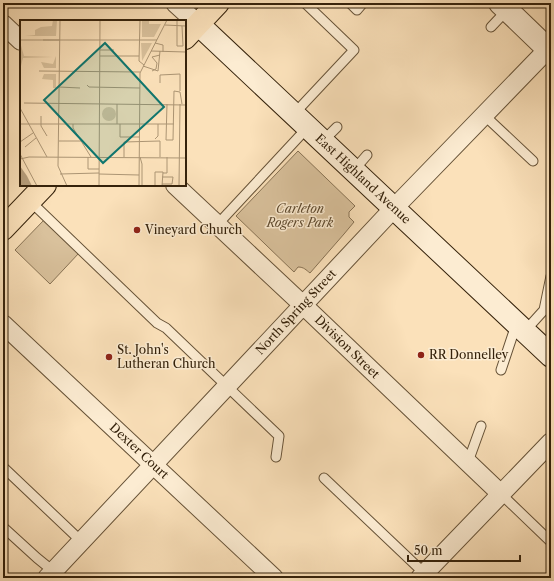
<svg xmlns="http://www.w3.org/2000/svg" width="554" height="581" font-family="'Libre Caslon Text',serif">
  <rect width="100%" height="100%" fill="#fbe1ba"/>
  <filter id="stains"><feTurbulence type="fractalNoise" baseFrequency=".005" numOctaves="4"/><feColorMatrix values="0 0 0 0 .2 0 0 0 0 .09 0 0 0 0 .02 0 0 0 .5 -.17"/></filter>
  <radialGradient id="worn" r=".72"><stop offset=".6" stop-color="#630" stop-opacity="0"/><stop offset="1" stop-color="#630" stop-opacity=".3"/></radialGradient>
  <!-- green -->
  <path fill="#d9c19c" stroke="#877254" d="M298,151l57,55 -6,6v5l5,5 -10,12 -34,39c-4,-3 -6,-6 -12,-6l-4,5 -58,-56z
    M44,220l35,33 -29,31 -35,-34z"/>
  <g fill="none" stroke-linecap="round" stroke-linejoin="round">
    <defs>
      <path id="service" d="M350,3l7,7 6,-7
        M491,27l16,-17
        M294,114l60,-64 -49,-47
        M484,115l49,46
        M323,141l14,-14
        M354,170l13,-15
        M30,201l127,122 9,5 113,108 -3,21
        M217,225l91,-98
        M525,331l19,-21 7,-34
        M501,370l15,-45
        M468,462l13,-36
        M3,467l78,74
        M324,478l100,95
        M501,494l50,48
        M3,527l34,31 16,13"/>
      <path id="minor" d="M175,3l23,21
        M3,24l18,17
        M175,185l128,120 198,189
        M3,324l271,254
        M47,578l347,-370 157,-162
        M420,578l131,-136"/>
      <path id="tertiary" d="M500,3l51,49"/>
      <path id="secondary" d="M198,24l353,332"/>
      <path id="primary" d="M185,38l33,-35
        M3,229l42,-44"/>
    </defs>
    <!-- service casing -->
    <use href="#service" stroke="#665237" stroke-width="11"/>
    <!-- minor casing -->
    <use href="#minor" stroke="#665237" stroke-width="20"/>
    <!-- tertiary casing -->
    <use href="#tertiary" stroke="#665237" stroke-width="24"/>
    <!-- secondary casing -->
    <use href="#secondary" stroke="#35220b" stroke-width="24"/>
    <!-- primary casing -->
    <use href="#primary" stroke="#35220b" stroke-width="24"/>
    <!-- service -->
    <use href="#service" stroke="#fcecd2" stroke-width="9"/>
    <!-- minor -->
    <use href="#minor" stroke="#fcecd2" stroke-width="18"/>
    <!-- tertiary -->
    <use href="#tertiary" stroke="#fcecd2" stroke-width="22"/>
    <!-- secondary -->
    <use href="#secondary" stroke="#fcecd2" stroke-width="22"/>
    <!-- primary -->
    <use href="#primary" stroke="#fbe1ba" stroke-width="22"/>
  </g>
  <!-- markers -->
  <g fill="#8f2418" stroke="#fcecd2" stroke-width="1.5">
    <circle cx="137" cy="230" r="4"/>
    <circle cx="421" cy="355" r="4"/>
    <circle cx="109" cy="357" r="4"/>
  </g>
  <g text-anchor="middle" stroke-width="3" stroke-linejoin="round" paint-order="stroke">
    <!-- street labels -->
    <g font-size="12" fill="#35220b" stroke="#fcecd2">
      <text transform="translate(363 179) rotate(43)" y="4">East Highland Avenue</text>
      <text transform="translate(296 312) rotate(-47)" y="4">North Spring Street</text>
      <text transform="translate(347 347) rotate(44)" y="4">Division Street</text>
      <text transform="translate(139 451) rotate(43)" y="4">Dexter Court</text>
    </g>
    <!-- park labels -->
    <g font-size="12" font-style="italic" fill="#5e4a2f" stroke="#fcecd2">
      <text x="300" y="213">Carleton<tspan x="300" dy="14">Rogers Park</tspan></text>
    </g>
    <!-- poi labels -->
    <g font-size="12" fill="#35220b" stroke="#fcecd2" text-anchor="start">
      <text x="145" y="234">Vineyard Church</text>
      <text x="117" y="354">St. John's<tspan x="117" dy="14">Lutheran Church</tspan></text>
      <text x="429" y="359">RR Donnelley</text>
    </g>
  </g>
  <!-- overview -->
  <g transform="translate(20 20)">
    <rect width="166" height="166" fill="#fbe1ba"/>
    <path d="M33,0h4l-1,16h-31l10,-1v-5l6,-3 11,-1zM122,0h7v4h12l-7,13h-12zM0,22l4,14 29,1 -30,1 -3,12zM121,23h11l-10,18v-1zM36,36v12h-12l-3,-6 12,2zM24,54h12v14h-3v-8l-11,-1zM82 94a7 7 0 1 1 14 0a7 7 0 1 1-14 0Z" fill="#d9c19c"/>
    <path d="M0,146l7,10 5,10h-12z" fill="#b8a07e"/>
    <path fill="none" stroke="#ac9574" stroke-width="1" d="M40,0l-2,146 9,20M120,0l-1,41 5,4M157,0v26h6l-1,-20M145,5l21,1M0,20h137M23,20h17M135,23l8,2v7M80,30h14M131,31l35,1M80,36h39M123,46l15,5 2,-20M19,51l101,1M132,51l4,-2 1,-6 -5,-6 8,-2M140,63v-8l20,-1v17M67,65l2,2 51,1M39,67l21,1M4,83l162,2M147,84l-1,36h7l1,-49 6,1 2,12M0,88l27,49M21,96v10l6,10M0,104h120M53,104v4l18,29M97,104v-20M100,104v13h20M120,104h34M135,119l3,-3v-12M39,121h22M0,122l13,-9M5,127l11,-9M0,134l17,32M68,137v12h11M104,137v-15l36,-1M120,137l2,7v21M140,137v-16M0,139l9,-2 157,1M143,153h4v-16M40,154l39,-1M79,154l40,1M142,164h10l1,-7h-11M79,166l1,-166M119,166l1,-113 27,-53M135,166v-14h8l-1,14M159,166l1,-82"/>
    <path fill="#0f766e" fill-opacity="0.15" stroke="#0f766e" stroke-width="2" d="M85,23l59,64 -61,56 -59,-63z"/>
    <rect width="166" height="166" fill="none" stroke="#35220b" stroke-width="2"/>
  </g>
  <!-- margin -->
  <rect width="554" height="581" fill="none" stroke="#fbe1ba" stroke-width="16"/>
  <rect x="4" y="4" width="546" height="573" fill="none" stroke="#35220b" stroke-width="2"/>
  <rect x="8" y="8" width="538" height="565" fill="none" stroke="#35220b"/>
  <!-- scale -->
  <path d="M408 555v6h112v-6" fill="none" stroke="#35220b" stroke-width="2"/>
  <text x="414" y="555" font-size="12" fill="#35220b" stroke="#fcecd2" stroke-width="3" paint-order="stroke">50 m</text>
  <rect width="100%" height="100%" filter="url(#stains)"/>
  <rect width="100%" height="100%" fill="url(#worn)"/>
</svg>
